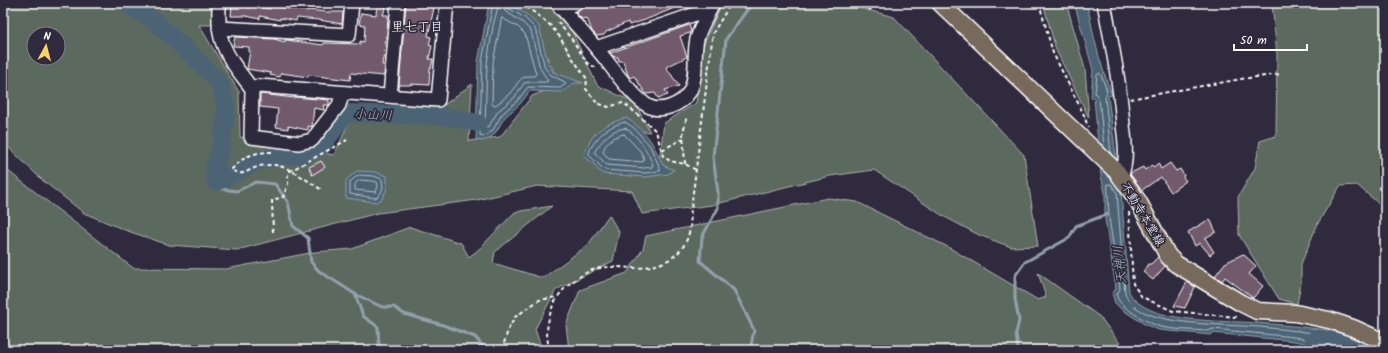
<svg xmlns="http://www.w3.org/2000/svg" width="1388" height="353" font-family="Kalam,'Klee One',sans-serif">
  <rect width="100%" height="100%" fill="#2f2a3d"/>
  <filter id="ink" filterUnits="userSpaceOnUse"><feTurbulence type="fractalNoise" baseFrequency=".025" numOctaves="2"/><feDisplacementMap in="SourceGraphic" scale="8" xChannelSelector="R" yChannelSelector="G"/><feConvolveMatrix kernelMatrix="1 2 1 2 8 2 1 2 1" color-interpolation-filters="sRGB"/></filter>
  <g filter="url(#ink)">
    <!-- green -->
    <path fill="#5c695f" stroke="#aeb4af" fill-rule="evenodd" d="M3,3h211l1,22h-16l40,67 1,45 94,18 16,-35 15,-13 79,-2 28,-21 -3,57 31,-4 32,-41 28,-11 -27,-58 -38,-24h54l9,11h-3l16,15 26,56 38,18 15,29 -29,-3 37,41 6,-47 32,-20 7,-57 19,-43h120l52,14 130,138 14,91 -27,1 -32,-12 -36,-19 -69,-46 -44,6 -118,29 -70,9 -10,-23 -95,-5 -60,14 -99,13 -141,37 -68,-5 -44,-15 -41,-17 -42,-33 -39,-38zM34,34h24v24h-24z
      M1043,3h21l4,6 17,60 4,49 -33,-68z
      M1272,3h113v206l-28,-24 -17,1 -23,39 -16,39v19l-4,21 -18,-5 -40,-64 -1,-38 17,-29 5,-27 16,-5 1,-81z
      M3,167l130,101 93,1 89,-17 37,-3 58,-22 51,16 8,14 9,-7 37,-38 37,-6 -57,46 -2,11 50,15 45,-33 21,-30 10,17 -6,29 -57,29 -21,39 7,21h-539z
      M828,198l29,4 91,45 90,53 8,-3 -8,-24 62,44 25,33h-556l-3,-25 14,-35 47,-17 16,-24 3,-13z"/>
    <!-- water -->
    <path fill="#4b6374" stroke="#93a1ac" d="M489,3h19l19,12 12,11 9,39 5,7 30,11h-8l-13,9 -32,-1 -10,13 -15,13 -9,15 -7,7 -7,2 -6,-1 2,-78z
      M1073,3h13c5,14 6,28 10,42 4,17 10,34 16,50l-4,1 9,68 -4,15 8,13 8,100c17,33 96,28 129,31 29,2 59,5 88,10 12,2 28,12 39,17h-32l-9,-8 -13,6 -37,-7 -82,-8 -1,2 -52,-5 -13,-5 -25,-16 -6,-6 -3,-10 4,-4 -11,-70v-27l-4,-16 -7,-78h-3l2,-28 -18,-64z
      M626,118c21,13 27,25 37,47l11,5 -6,4 -23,3 -41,-3 -7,-5 -2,-4 -11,-9c6,-24 20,-32 42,-38z
      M357,171l18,1 12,4v12l-5,11 -6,3 -30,-4v-18z"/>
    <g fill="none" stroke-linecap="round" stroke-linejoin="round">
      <!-- shore -->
      <path stroke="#b7c1c7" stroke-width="1" d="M493,3l-11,59 -2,73 2,2 5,-2 6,-5 9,-16 15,-13 11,-14 32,1 6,-4 -1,-2 -14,-7 -6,-7 -10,-40 -10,-10 -17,-10 -2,-5
        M499,5l2,1 4,5 17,11 9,9 9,37 8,13 -2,1h-16l-6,1 -10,15 -16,13 -9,15 -2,1 -2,-2 2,-62 6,-37z
        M502,18l16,9 7,7 11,40 -2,2c-16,-1 -15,8 -25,18 -4,4 -10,9 -15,12l-2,-2 1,-41z
        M625,122l9,6 16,18 10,22v3l-15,2 -40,-3c-6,-4 -10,-10 -16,-15 0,-5 2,-8 5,-12 9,-12 16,-17 31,-21z
        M625,128c14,8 22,22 28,37l-1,2 -7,1 -38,-3 -12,-12v-2c8,-12 15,-21 30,-23z
        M624,134l17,18 3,7 -1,3 -34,-3 -6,-7c2,-10 11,-16 21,-18z
        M1104,147l-5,-49 -4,-5 2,-18 2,-2 2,2 6,16 -2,6 6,57
        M359,175l15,1 8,3 1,9 -4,8 -4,2 -25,-4v-12z
        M360,180l13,1 4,1 1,4 -2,6 -21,-2v-6z
        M1108,184h3l6,9 8,100c1,3 3,6 4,8 19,26 99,23 130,26 26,2 53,6 79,9l1,1v2l-9,4 -36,-6 -81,-8 -5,2c-15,-1 -32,-1 -47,-4 -9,-2 -47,-22 -44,-33 1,-2 3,-4 3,-6l-11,-70z"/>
      <!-- stream -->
      <path stroke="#93a1ac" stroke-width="3" d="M216,182l6,7 15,2 19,-9 19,2 13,18 5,24 15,12 3,24 8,9 36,23 27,13h12l10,7 39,11 32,12 7,8v5
        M355,294l8,22 15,11 1,18 -2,5
        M750,350l4,-20 -20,-40 -34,-29 2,-24 16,-29v-16l-5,-35 13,-118 26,-36
        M1018,350l-2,-17 3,-12 -4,-22v-23l10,-14 44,-24 7,-12 32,-12"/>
      <!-- river -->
      <path stroke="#4b6374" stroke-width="18" d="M128,3l2,2 24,16 38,34 28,28 6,25 -4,36 -8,26 2,12 18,-8
        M241,170l18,-10 49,-7 14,-7 24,-33 97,3 35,7
        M1314,340l57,10"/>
    </g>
    <!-- building -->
    <path fill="#725a6d" stroke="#fff" d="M377,3h10l-4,12h5l-1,17 -5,33h3l-1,11 -33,-3 -1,7 -41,-5 -1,2 -27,-4 -1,4 -10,-2 1,-2 -24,-4 3,-18h-1v-4l-16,-1 2,-9 39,2 11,3v-2h2l36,5 1,-2 36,1v-3l4,1 1,-17 -6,-1 2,-11 15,2z
      M406,3h29l-7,33 3,1 -2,8 3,1 -3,13h4l-2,9h-1l-1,17 -18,-1 -1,1h-11z
      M595,3h89v1l-39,16 -16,5 -1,-3 -22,10 -2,3 -8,1 -4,-5 -5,-13 -5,1 -7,-7 8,-5z
      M232,4l18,4v-2l20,3 1,-3 37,5v-1l19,2h16l-1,12 -23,-4 -22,-2 -1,3 -16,-3v2l-20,-4v3l-14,-3h-15z
      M689,25l2,6 -1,2 -10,3 7,21 -21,10 13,19 -14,4 3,5 -10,3 -3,-5 -9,1 -12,-18 -4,2 -2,-3 -5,-14h-4l-1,-4h-4l-4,-4z
      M261,94l33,4v-1l35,3v5h-6l1,5 -10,-2 -2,19 -4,-1v4l-20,-4v3l-12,-2 2,-18 -18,-2v-12z
      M321,161l4,6 -13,8 -3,-8z
      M1158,163l3,6 9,-6 6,8 4,-2 4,6 -1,2 3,4 -15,11 -10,-15 -19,13 -12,-16 1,-1 12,-6 2,3 7,-5 2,2z
      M1210,219l6,13 -11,6 9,14 -4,3 -10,-12 -5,3 -7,-14z
      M1243,254l13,12 -7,8 14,12 -10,12 -28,-21 -3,4 -7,-5 10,-13z
      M1158,257l7,9 -12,14 -10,-8 5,-8h3z
      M1187,282l8,5 -10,21 -11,-2z"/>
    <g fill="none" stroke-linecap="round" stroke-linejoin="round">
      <defs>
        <path id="minor" d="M219,3c0,11 -1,24 2,35 5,19 20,36 31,51l7,-3 179,14 9,-97
          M557,3c13,16 27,30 40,46 15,17 30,42 48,55 14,11 37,1 45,-13 8,-16 3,-35 7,-52 3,-12 11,-24 16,-36
          M1104,3c8,41 16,81 19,122 2,17 5,35 -2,52
          M561,9l15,-6
          M219,28l130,7 3,-32
          M596,48l114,-39
          M252,89l-1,48 48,6 13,-3 27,-35 4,-12
          M390,96l8,-93"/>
        <path id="major" d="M940,3l177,169 21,29 30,55 8,8 65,39 16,8 38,2 34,7 24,8 31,14 -1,8"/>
      </defs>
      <!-- minor casing -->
      <use href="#minor" stroke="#fff" stroke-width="16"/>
      <!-- major casing -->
      <use href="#major" stroke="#fff" stroke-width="19"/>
      <!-- path -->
      <path stroke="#fff" stroke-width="2" stroke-dasharray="4 3" stroke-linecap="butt" d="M520,3l11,7 19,15 10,12 11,19 16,23 -1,10 11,14 11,4 14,-4 7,4 27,24 7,25 7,5 15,3 11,6
        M531,3l13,1
        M1039,3l14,50 31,62 4,12
        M868,10l9,-4 3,-3
        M558,22l15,19 15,23 9,4
        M1130,99l111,-20 40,-5
        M662,150l22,-12
        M272,152c-19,0 -28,4 -41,18 13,7 14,1 26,-3 4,-2 13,-2 18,-2 15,2 34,17 47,25
        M685,164l-2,-31 4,-17
        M1129,212l4,72 9,13 31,14 62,6 3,-1
        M273,232l-1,-32 11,-3 5,-13v-10l2,-3 57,-31
        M502,350l6,-20 7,-13 24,-17 18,-3
        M550,350c-5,-15 -3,-27 2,-42 4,-11 13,-22 23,-28 7,-5 13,-9 21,-11 13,-4 27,-1 40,-1 26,-1 50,-12 54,-40 1,-6 0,-13 1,-19l22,-176 15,-25 6,-5"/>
      <!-- minor -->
      <use href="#minor" stroke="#2f2a3d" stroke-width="13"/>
      <!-- major -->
      <use href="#major" stroke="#77695c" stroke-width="16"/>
    </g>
  </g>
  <g text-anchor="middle" stroke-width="3.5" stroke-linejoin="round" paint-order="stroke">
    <!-- street labels -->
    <g font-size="12" fill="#fff" stroke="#2f2a3d">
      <text transform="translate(1143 214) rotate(59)" y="4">不動寺本堂線</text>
    </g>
    <!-- neighbourhood labels -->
    <g font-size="13" fill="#fff" stroke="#2f2a3d">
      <text x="417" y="31">里七丁目</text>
    </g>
    <!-- water labels -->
    <g font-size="13" font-style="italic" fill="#aeb9c0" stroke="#2f2a3d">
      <text transform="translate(373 114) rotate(2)" y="5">小山川</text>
      <text transform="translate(1119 265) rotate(-96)" y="5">天神川</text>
    </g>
  </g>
  <!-- margin -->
  <rect width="1388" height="353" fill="none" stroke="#2f2a3d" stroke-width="16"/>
  <rect x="8" y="8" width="1372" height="337" fill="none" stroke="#fff" stroke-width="1.5" filter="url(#ink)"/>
  <!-- north arrow -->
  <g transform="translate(46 46) rotate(7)"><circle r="19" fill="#2f2a3d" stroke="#827f8b"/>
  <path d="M0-3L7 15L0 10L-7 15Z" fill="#ffd166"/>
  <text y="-6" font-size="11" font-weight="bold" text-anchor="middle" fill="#ffffff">N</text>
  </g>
  <!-- scale -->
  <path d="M1234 44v6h73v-6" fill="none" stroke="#ffffff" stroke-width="2"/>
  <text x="1240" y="44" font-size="12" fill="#ffffff" stroke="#2f2a3d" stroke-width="3" paint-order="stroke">50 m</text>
</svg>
